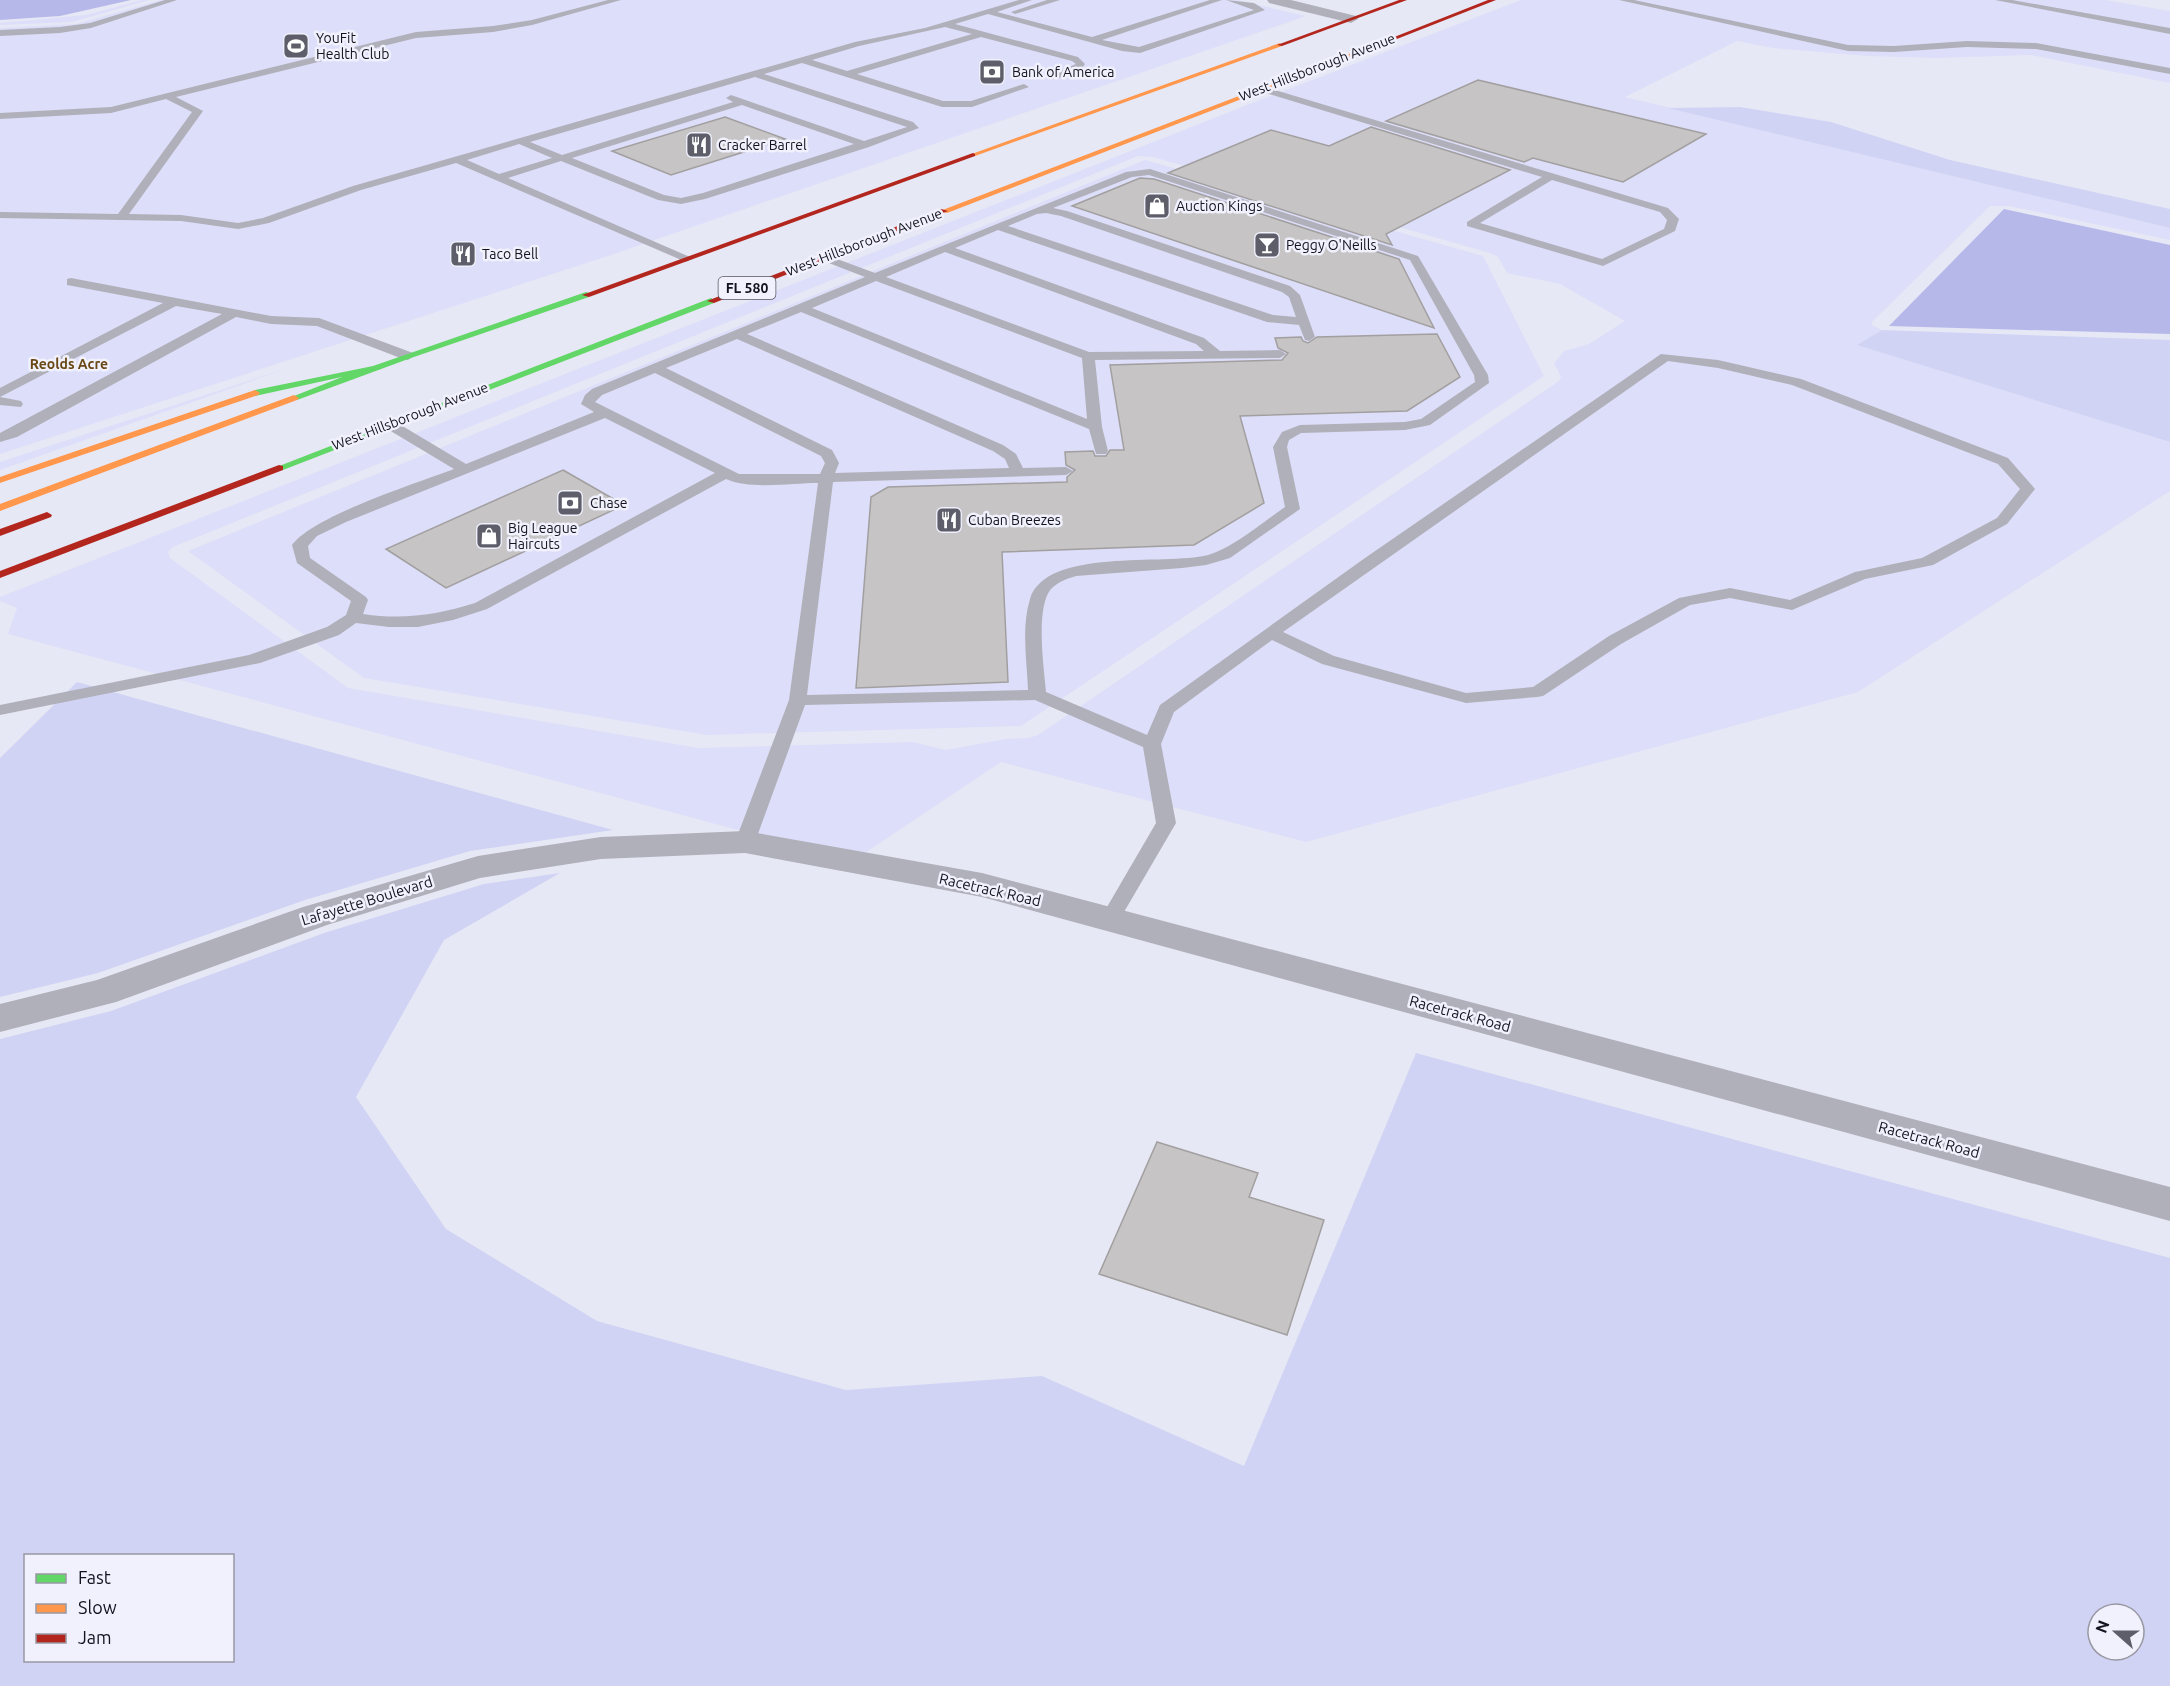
<svg xmlns="http://www.w3.org/2000/svg" width="2170" height="1686" font-family="Ubuntu,sans-serif">
  <rect width="100%" height="100%" fill="#e7e8f5"/>
  <!-- built -->
  <path fill="#dddef9" fill-rule="evenodd" d="M142,0h7l-77,22 -72,3v-2l86,-8z
    M161,0h1076l69,16 -698,240 -608,198v-426l76,-4z
    M1521,0h584l65,11v72l-139,-28 -95,3 -69,-2 -94,-8 -36,-7 -112,56 545,131v12l-161,-34h-19l-118,116v3l10,5 -24,15 312,97v49l-312,201 -552,150 -305,-80 -148,99 -845,-227 9,-26 -17,-7v-4l1247,-492zM1138,156l15,1 337,96 8,4 9,16 53,11 65,37 -36,23 -25,7 -10,12 7,14 -2,4 -521,354 -9,3 -23,1 -60,11 -33,-8 -215,6 -350,-60 -178,-130 -2,-6 5,-5z
    M1145,160l338,96 61,120 -523,350 -314,9 -343,-57 -176,-127z
    M291,367l-291,103v-8z"/>
  <!-- green -->
  <path fill="#d1d3f4" fill-rule="evenodd" d="M1740,107l91,15 119,38 220,49v19l-502,-120z
    M1882,330l288,10v102l-313,-97z
    M77,682l536,148 -143,21 -165,49 -207,73 -98,24v-239z
    M560,873l-116,67 -88,157 90,132 151,92 249,69 196,-14 202,90 172,-413 754,205v428h-2170v-647l111,-28 213,-78 160,-49zM26,1556h206v104h-206zM2098,1614h36v36h-36z"/>
  <!-- water -->
  <path fill="#b7b8ea" d="M0,0h131l-71,16 -60,4z
    M2004,209l166,36v89l-281,-8z"/>
  <!-- building -->
  <path fill="#c7c4c5" stroke="#a29fa0" stroke-width="1.5" d="M1478,80l228,54 -83,48 -90,-24 -9,4 -138,-41z
    M725,117l60,22 -114,36 -59,-24z
    M1371,127l139,43 -124,64 6,11 -224,-72 103,-43 58,16z
    M1140,178l14,1 245,80 35,69 -362,-122z
    M1437,334l23,43 -53,34 -167,5 24,87 -70,42 -192,7 6,130 -152,6 15,-191 17,-10 179,-5v-5l8,-7 -9,-5 -1,-13 28,-1 2,5h11l4,-6h14l-14,-85 172,-5 6,-7 -10,-5 -3,-10 26,-1 2,4 5,2 9,-6z
    M563,470l61,35 -178,83 -60,-39z
    M1157,1142l101,31 -9,24 75,23 -37,115 -188,-61z"/>
  <g fill="none" stroke-linecap="round" stroke-linejoin="round">
    <!-- lane -->
    <path fill="#b0b0ba" fill-rule="evenodd" d="M165,0h12l-86,28 -31,5 -60,3v-6l60,-3 30,-4z
      M608,0h13l-89,25 -39,7 -77,6 -240,59 27,14 -74,103 52,1 57,8 25,-5 90,-32 502,-144 70,-14 94,-28h13l-35,12 95,25 118,-37h12l-120,40 37,7 115,-37 -28,-10 28,3 11,7 -125,43 -18,-2 -134,-37 -33,10 123,33 7,7c-6,9 -23,15 -34,15v-4l25,-11 -4,-3 -91,-24 -124,37 86,27h28l53,-17 5,3 -57,20h-30l-140,-44 -38,11 149,48 6,6 -50,19 -164,52 -24,5 -23,-4 -97,-39 -53,17 182,79 2,2 -6,3 -230,-99 -95,27 -92,33 -31,6 -57,-8 -181,-3v-6l118,2 74,-102 -26,-13 -55,14 -111,6v-6l111,-6 305,-75 77,-6 39,-6zM945,27l27,7 -125,37 -35,-11 47,-14zM755,77l152,50 -43,14 -133,-46 -5,3 7,4 -171,53 -32,-13zM742,105l112,39 -151,49 -22,5 -17,-3 -92,-37zM519,144l33,14 -53,16 -32,-14z
      M1047,0h13l-45,14 -4,-2z
      M1619,0h15l214,45 46,1 73,-5 69,2 134,25v6l-134,-25 -69,-2 -73,5 -46,-1z
      M1995,0h17l158,28v6z
      M1262,86l406,122 11,11 -4,12 -72,35 -136,-40v-4l75,-45 -283,-86 -2,-2zM1552,180l108,32 7,8 -3,9 -62,30 -122,-36z
      M1150,169l268,87 70,119 1,8 -59,42 -25,5 -104,3 -12,7 -2,7 13,62 -70,49 -24,7 -24,3 -106,8c-10,3 -18,6 -25,13 -16,19 -7,79 -5,103l101,43 13,-30 205,-147 296,-204 57,6 83,19 207,79 27,31 -28,35 -74,41 -68,14 -73,31 -62,-12 -40,7 -69,39 -78,52 -6,1 -71,6 -144,-39 -50,-24 -98,72 -13,32 15,79 -59,101 -7,2 -7,-2 -3,-5 56,-96 -13,-76 -108,-47 -230,5 -50,137 -3,5 -7,2 -7,-2 -3,-5 54,-142 29,-217c-25,0 -69,7 -92,-4l-239,130 -34,11 -35,7h-29l-33,-4 -17,12 -79,28 -260,52v-10l249,-50 78,-28 19,-12 5,-14 -54,-38 -5,-18c21,-29 125,-62 162,-76l-70,-42 -2,-3 2,-3h10l72,43 128,-52 -13,-8 4,-9 7,-6 273,-112 -44,-17v-4h8l46,17 251,-101zM1149,175l261,85 64,115 1,7 -54,37 -16,3 -105,3 -18,7 -9,15 12,60c-22,15 -52,41 -77,48 -44,11 -162,-8 -178,44 -9,29 -3,62 -2,91l-221,5 26,-213 233,-7 7,-4 -7,-4 -43,1 -7,-14 -13,-9 -256,-111 54,-22 288,117 7,25h10l2,-3 -6,-24 -7,-67 185,-2 6,-4 -6,-4 -60,1 -16,-13 -249,-90 43,-18 269,92 32,3 6,15 4,1 6,-4 -15,-42 -10,-9 -223,-75 -14,-3 79,-31zM1046,213l15,3 221,76 7,5 7,20 -23,-2 -265,-89 29,-12zM945,252l251,92 8,7 -115,1 -203,-75zM876,281l206,77 5,61 -275,-111zM737,339l256,112 12,8 4,9 -174,5 4,-10 -7,-13 -166,-82zM1668,361l50,7 74,17 206,79 22,25 -23,29 -75,40 -67,14 -65,28 -60,-12 -51,10 -70,38 -76,51 -67,6 -132,-37 -51,-24zM655,373l166,83 4,7 -5,11h-81l-144,-72 7,-7zM605,418l110,55 -240,130c-38,12 -72,17 -112,11l5,-14 -2,-3 -56,-39 -2,-12 9,-10 29,-14z
      M71,278l200,38 48,2 94,35 1,3 -6,4 -5,-1 -86,-33 -46,-2 -35,-7 -219,120 -17,5v-9l222,-119 -46,-8 -176,91 21,4 2,3 -2,3 -21,-2v-17l163,-85 -96,-18v-6z"/>
    <!-- street -->
    <path fill="#b0b0ba" fill-rule="evenodd" d="M1267,0h24l65,16 2,3 -7,4 -82,-20z
      M745,831l237,42 1188,314v34l-1188,-324 -237,-44 -144,6 -121,19 -153,47 -211,77 -116,30v-28l97,-24 206,-73 175,-51 123,-19z"/>
    <!-- fast -->
    <path fill="#63d668" fill-rule="evenodd" d="M586,292l3,1v4l-178,61 -114,42 -8,-2 53,-21 -87,19 -5,-3 5,-3 118,-24z
      M711,298l4,3 -1,2 -431,167h-8l-1,-2z"/>
    <!-- slow -->
    <path fill="#ff974d" fill-rule="evenodd" d="M1280,43l2,3 -307,110 -6,-1z
      M1377,43l2,3 -432,167 -7,-2z
      M255,390l5,3 -2,2 -258,88v-6z
      M294,395l5,3 -2,2 -297,111v-7z"/>
    <!-- jam -->
    <path fill="#b3261e" fill-rule="evenodd" d="M1399,0h8l-125,46 -5,-1z
      M1488,0h8l-117,46 -5,-1z
      M973,153l2,1v2l-386,141 -7,-2z
      M941,209l7,2 -234,92 -7,-2z
      M279,465l4,1v4l-283,108v-7z
      M47,512l5,3 -1,2 -51,19v-7z"/>
  </g>
  <!-- icons -->
  <defs>
    <symbol id="stadium-square" viewBox="-11 -11 22 22"><rect x="-9" y="-9" width="18" height="18" rx="4" fill="#5d5e69" stroke="#f0f1fd"/><path d="M0-5a6.5 5 0 1 0 0 10a6.5 5 0 1 0 0-10ZM-3.5-1.8h7v3.6h-7Z" fill="#fff"/></symbol>
    <symbol id="bank-square" viewBox="-11 -11 22 22"><rect x="-9" y="-9" width="18" height="18" rx="4" fill="#5d5e69" stroke="#f0f1fd"/><path d="M-6-4H6V4H-6ZM0-2.3a2.3 2.3 0 1 0 0 4.6a2.3 2.3 0 1 0 0-4.6Z" fill="#fff"/></symbol>
    <symbol id="restaurant-square" viewBox="-11 -11 22 22"><rect x="-9" y="-9" width="18" height="18" rx="4" fill="#5d5e69" stroke="#f0f1fd"/><path d="M-5-6h1v4h1v-4h1v4h1v-4h1v5L-1.5 .5V6h-2V.5L-5-1ZM5-6V6H3V1.5H1.5Q1.5-4 5-6Z" fill="#fff"/></symbol>
    <symbol id="shop-square" viewBox="-11 -11 22 22"><rect x="-9" y="-9" width="18" height="18" rx="4" fill="#5d5e69" stroke="#f0f1fd"/><path d="M-5-2.5h2.3a2.7 3.5 0 0 1 5.4 0H5L5.5 6h-11ZM-1.5-2.5h3a1.5 2.3 0 0 0-3 0Z" fill="#fff"/></symbol>
    <symbol id="bar-square" viewBox="-11 -11 22 22"><rect x="-9" y="-9" width="18" height="18" rx="4" fill="#5d5e69" stroke="#f0f1fd"/><path d="M-6-5H6L.8 .8V4.5H3.5V6h-7V4.5H-.8V.8Z" fill="#fff"/></symbol>
  </defs>
  <g fill-rule="evenodd">
    <use href="#stadium-square" x="281" y="31" width="30" height="30"/>
    <use href="#bank-square" x="977" y="57" width="30" height="30"/>
    <use href="#restaurant-square" x="684" y="130" width="30" height="30"/>
    <use href="#shop-square" x="1142" y="191" width="30" height="30"/>
    <use href="#bar-square" x="1252" y="230" width="30" height="30"/>
    <use href="#restaurant-square" x="448" y="239" width="30" height="30"/>
    <use href="#bank-square" x="555" y="488" width="30" height="30"/>
    <use href="#restaurant-square" x="934" y="505" width="30" height="30"/>
    <use href="#shop-square" x="474" y="521" width="30" height="30"/>
  </g>
  <g text-anchor="middle" stroke-width="5" stroke-linejoin="round" paint-order="stroke">
    <!-- far-poi labels -->
    <g font-size="14" fill="#13131d" stroke="#f0f1fd" text-anchor="start">
      <text x="316" y="43">YouFit<tspan x="316" dy="16">Health Club</tspan></text>
      <text x="1012" y="77">Bank of America</text>
      <text x="718" y="150">Cracker Barrel</text>
      <text x="1176" y="211">Auction Kings</text>
      <text x="1286" y="250">Peggy O'Neills</text>
      <text x="482" y="259">Taco Bell</text>
      <text x="590" y="508">Chase</text>
      <text x="968" y="525">Cuban Breezes</text>
      <text x="508" y="533">Big League<tspan x="508" dy="16">Haircuts</tspan></text>
    </g>
    <!-- far-street labels -->
    <g font-size="14" fill="#13131d" stroke="#f0f1fd">
      <text transform="translate(1317 67) rotate(-21)" y="5">West Hillsborough Avenue</text>
      <text transform="translate(864 242) rotate(-21)" y="5">West Hillsborough Avenue</text>
      <text transform="translate(410 416) rotate(-21)" y="5">West Hillsborough Avenue</text>
    </g>
    <!-- shield labels -->
    <rect fill="#f0f1fd" stroke="#555660" stroke-width="1.5" x="718.5" y="277" width="57" height="22" rx="4.5"/>
    <g font-size="14" font-weight="bold" fill="#13131d">
      <text x="747" y="293">FL 580</text>
    </g>
    <!-- far-neighbourhood labels -->
    <g font-size="14" font-weight="bold" fill="#6a4815" stroke="#f0f1fd">
      <text x="69" y="369">Reolds Acre</text>
    </g>
    <!-- street labels -->
    <g font-size="15" fill="#13131d" stroke="#f0f1fd">
      <text transform="translate(990 890) rotate(13)" y="5">Racetrack Road</text>
      <text transform="translate(367 901) rotate(-17)" y="5">Lafayette Boulevard</text>
      <text transform="translate(1460 1014) rotate(15)" y="5">Racetrack Road</text>
      <text transform="translate(1929 1140) rotate(15)" y="5">Racetrack Road</text>
    </g>
  </g>
  <!-- legend -->
  <rect x="24" y="1554" width="210" height="108" fill="#f0f1fd" stroke="#9898a3" stroke-width="1.5"/>
  <rect x="36" y="1574" width="30" height="9" fill="#63d668" stroke="#9898a3" stroke-width="1.5"/>
  <text x="78" y="1584" font-size="18" fill="#13131d">Fast</text>
  <rect x="36" y="1604" width="30" height="9" fill="#ff974d" stroke="#9898a3" stroke-width="1.5"/>
  <text x="78" y="1614" font-size="18" fill="#13131d">Slow</text>
  <rect x="36" y="1634" width="30" height="9" fill="#b3261e" stroke="#9898a3" stroke-width="1.5"/>
  <text x="78" y="1644" font-size="18" fill="#13131d">Jam</text>
  <!-- north arrow -->
  <g transform="translate(2116 1632) rotate(291)"><circle r="28" fill="#f0f1fd" stroke="#9898a3" stroke-width="1.5"/>
  <path d="M0-4.5L10 22L0 15L-10 22Z" fill="#5d5e69"/>
  <text y="-9" font-size="16" font-weight="bold" text-anchor="middle" fill="#13131d">N</text>
  </g>
</svg>
